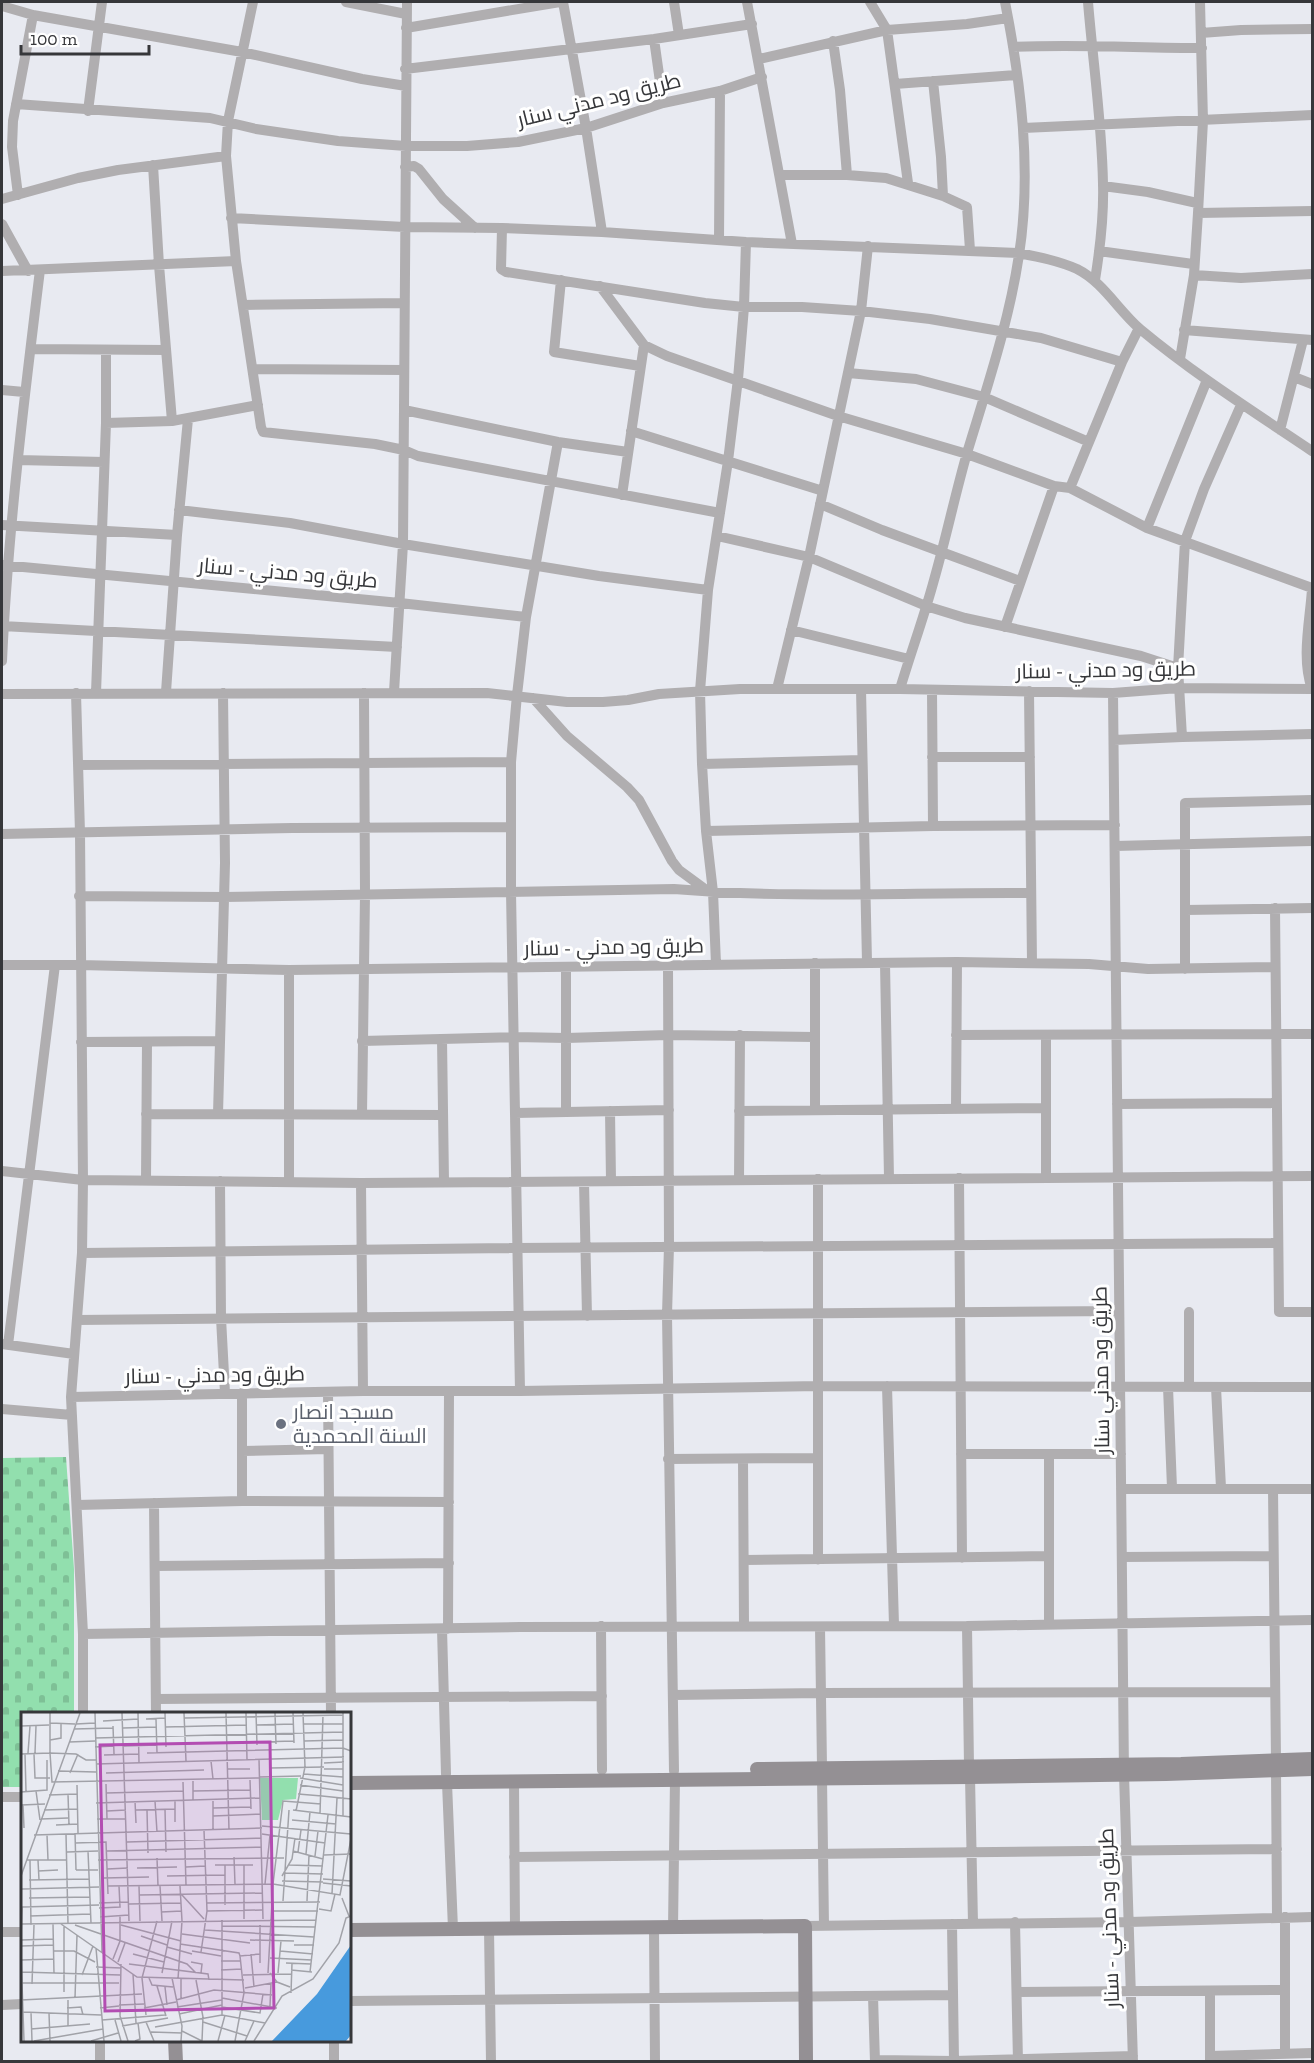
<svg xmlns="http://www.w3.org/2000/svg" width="1314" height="2063" font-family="'Zilla Slab',Cairo,serif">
  <defs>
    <pattern id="cemetery-stones" width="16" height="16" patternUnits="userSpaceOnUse" patternTransform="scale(1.5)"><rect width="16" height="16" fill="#92dfae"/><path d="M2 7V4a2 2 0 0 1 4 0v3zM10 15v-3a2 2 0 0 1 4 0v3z" fill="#7ec096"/></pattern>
  </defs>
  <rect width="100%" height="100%" fill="#e8eaf1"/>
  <!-- cemetery -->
  <path fill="url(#cemetery-stones)" d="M66,1457l8,112v144l-52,1v73h-20v-329z"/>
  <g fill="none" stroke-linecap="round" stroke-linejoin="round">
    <!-- street -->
    <path stroke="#b0aeb0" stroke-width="10" d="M253,2l-25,119 -2,35 10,105 25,166 2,5 112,12 29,6 14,6 302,57
      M346,2l60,12
      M563,2l23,126 16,104
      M674,2l5,33
      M747,2l45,242
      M870,2l17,28 21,153
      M1088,2c5,61 14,121 15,182 1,33 -3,65 -8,96
      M2,6l31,9 209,37 120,27 44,7
      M406,28l154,-26
      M1201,33l40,-3 71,-1
      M654,39l9,64
      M833,41l7,49 7,85
      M1013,47c63,-3 126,1 189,1
      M759,59l128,-29 80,-6 41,-6
      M405,69l249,-30 98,-15
      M933,81l8,76 2,39
      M895,84l121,-9
      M16,104l194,14 46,11 82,12 68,5h61l51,-4 68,-14 77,-25 57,-12 42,-14
      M88,111l14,-109
      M1023,128l289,-13
      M153,165l6,100 13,156
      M405,167l9,-1 5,3 24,30 32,29
      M780,175h67l39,3 57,18 24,11 3,43
      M1103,186l45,6 49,11
      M18,195l-6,-48 1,-26 20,-106
      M2,199l76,-21 40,-8 108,-14
      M1198,213l114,-2
      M231,218l174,9 97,1 100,4 144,10 273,11c20,4 40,8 58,16 26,13 41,41 63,60 54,45 114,83 172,122
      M2,224l26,47
      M502,228l-1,41 5,3 199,31 39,4h58l59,4 69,8 111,19 81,24
      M719,240l1,-149
      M1099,251l94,13
      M2,271l234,-10
      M1194,275l47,3 71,-4
      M561,280l-7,72 86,14
      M600,286l44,59 23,11 171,60 129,38 87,32 16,2 77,40 165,60
      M243,305l161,-2
      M1184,330l128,10
      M31,349l135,1
      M1180,359l14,-84 4,-62 5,-92 -3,-119
      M253,369l151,1
      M848,373l68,6 68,18 105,45
      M1294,377l18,7
      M2,390l22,2
      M404,410l154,32 70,10
      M106,423l66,-2 86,-16
      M1280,430l23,-90
      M631,431l192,60
      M18,460l86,2
      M1070,488l52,-126 17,-34
      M622,495l22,-150
      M820,504l62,26 138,51
      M179,510l111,13 113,21 196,32 109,14
      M2,525l175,10
      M1147,528l60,-148
      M717,536l92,21 117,49 39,12 176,38 37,12
      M2,565l398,38 126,14
      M1312,589c-2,32 -11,69 0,100
      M2,626l395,21
      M1005,627l49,-141
      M791,630l118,29
      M2,661c6,-131 22,-261 38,-391
      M777,689l32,-132 52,-246 7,-65
      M861,689l6,273
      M900,689c11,-37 24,-72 34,-109 12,-42 21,-85 33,-127 20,-66 42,-131 52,-198 13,-84 2,-172 -14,-253
      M932,690l1,136
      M1029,691l3,272
      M166,692l11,-157 11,-116
      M394,692l9,-148 4,-542
      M76,693l4,140 3,347 -1,73 -11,144 12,237v80
      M96,693l10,-270v-73
      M1113,693l11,1081 9,288
      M2,694l485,-1 80,9h36l25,-2 31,-6 81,-5h160l213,4 66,-5 133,1
      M533,698l34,38 60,51 12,13 33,61 7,9 30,22
      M1182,737l-4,-69 7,-127 19,-52 37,-84
      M1114,740l68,-3 130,-3
      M932,757h98
      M702,764l160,-4
      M78,765l433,-3
      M706,831l227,-5 182,-1
      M2,834l290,-6 219,-1
      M1115,846l197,-5
      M79,896l145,1 450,-8c119,10 238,3 356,4
      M1275,908l4,404h33
      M1185,910l127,-2
      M885,963l4,215
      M716,964l-3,-72 -7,-61 -4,-67 -2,-73 8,-101 20,-129 10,-82 6,-72 2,-65
      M2,965h78l209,5 668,-8 132,2 59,5 127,-2
      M668,965l1,281 -2,69 7,456
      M1185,969v-166l127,-3
      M289,970v211
      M956,1035l356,-1
      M442,1039l2,143
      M362,1041l153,-4 51,1 102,-3 146,2
      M81,1042l139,-1
      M1117,1104l159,-1
      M956,1109l1,-147
      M815,1110v-147
      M610,1111l1,70
      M739,1111l307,-3
      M566,1112v-145
      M515,1113l154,-3
      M146,1114l297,1
      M218,1114l7,-251 -2,-170
      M362,1115l3,-221 -1,-201
      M2,1171l81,9 278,3 951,-7
      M1046,1177v-142
      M959,1178l3,380
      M818,1179v381
      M146,1180l1,-138
      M739,1180l1,-145
      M220,1181l1,137 4,75
      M584,1182l3,134
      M361,1183l2,208
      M82,1253l434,-5 762,-5
      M77,1320c347,-5 695,-5 1042,-9
      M2,1344l72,10
      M8,1345l47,-380
      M887,1386l7,239
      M1189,1386v-74
      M1168,1387l4,101
      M1216,1387l5,101
      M520,1391l-9,-499v-130l6,-67 9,-78 32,-175
      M328,1392l3,322
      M71,1397l292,-6h157l298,-5 494,1
      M2,1409l70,6
      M242,1451l86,-2
      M961,1454h160
      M1049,1455v168
      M668,1459l149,-1
      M743,1459l1,167
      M1121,1489h191
      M1273,1489l3,270
      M242,1501v-108
      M154,1503l2,211
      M77,1505l165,-4 207,1
      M1122,1557l151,-1
      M745,1560l303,-4
      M155,1566l294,-3
      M601,1626l1,144
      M967,1626l2,140
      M820,1627l2,140
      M442,1629l4,145
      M448,1629l1,-238
      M83,1634l437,-7 447,-1 345,-6
      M673,1695l148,-2 454,-1
      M156,1699l446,-3
      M1276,1769l1,148
      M970,1777l3,146
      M822,1778l2,148
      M514,1781l1,148
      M447,1783l6,146
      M2,1797h20
      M514,1857l763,-8
      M1015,1922l3,140
      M952,1924l2,137
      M805,1926l324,-4 183,-5
      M654,1928l1,134
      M673,1928l2,-149
      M489,1929l2,133
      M2,1932h20
      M1017,1992l268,-2
      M873,1996l2,66
      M350,2001l603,-6
      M2,2005l20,-1
      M100,2040v22
      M334,2040v22
      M1285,2053v-136
      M1210,2056l102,-3
      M875,2060l79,1 179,-5
      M1210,2062v-71"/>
    <!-- secondary -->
    <path stroke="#949094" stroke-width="14" d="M757,1769l424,-5 131,-5
      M350,1783l620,-6 196,-3 146,-5
      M350,1930l455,-4 1,136
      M175,2040l1,22"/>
  </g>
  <!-- markers -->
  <circle fill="#6b7280" stroke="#fff" stroke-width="2" cx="281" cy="1424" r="6"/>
  <g text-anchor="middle" stroke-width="6" stroke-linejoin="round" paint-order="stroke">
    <!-- street labels -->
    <g font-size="21" fill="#36373a" stroke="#fff">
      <text transform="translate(599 100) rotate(-14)" y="7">طريق ود مدني سنار</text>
      <text transform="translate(288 573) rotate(5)" y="7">طريق ود مدني - سنار</text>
      <text transform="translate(1106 670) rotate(-1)" y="7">طريق ود مدني - سنار</text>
      <text transform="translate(614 947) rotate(-1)" y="7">طريق ود مدني - سنار</text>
      <text transform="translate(1101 1370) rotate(-91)" y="7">طريق ود مدني سنار</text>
      <text transform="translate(215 1375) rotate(-1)" y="7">طريق ود مدني - سنار</text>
      <text transform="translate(1109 1918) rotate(-92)" y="7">طريق ود مدني - سنار</text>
    </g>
    <!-- worship labels -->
    <g font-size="21" fill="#5b616d" stroke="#fff" text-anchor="start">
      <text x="293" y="1419">مسجد انصار<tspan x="293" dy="24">السنة المحمدية</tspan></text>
    </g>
  </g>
  <!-- overview -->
  <g transform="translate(21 1712)">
    <rect width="330" height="330" fill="#e8eaf1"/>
    <path d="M239,66h38l-2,21 -13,1 -5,20h-16z" fill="#92dfae"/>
    <path d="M330,233v90l-5,6h-74l45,-47z" fill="#479add"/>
    <path fill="none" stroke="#a1a2a8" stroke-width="1.5" d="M74,1l7,239M101,1l7,208M117,1l1,50M144,1l1,34M163,1l2,48M205,1l3,117M225,1l1,47M235,1l1,32M254,1l1,31M272,1l1,30M322,1v103M163,6l159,-3M125,7l19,-1M135,7l1,34M82,9l35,-2M29,11l25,1M55,12l19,-1M283,12h39M235,13l38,-1M0,14l28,-1M92,14l1,28M144,15l81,-2M102,16l33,-1M53,17l39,-1M74,26l248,-6M29,28l11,-2v-15M283,29l39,-1M48,30l26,-1M236,30l37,-1M145,32l81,-2M103,34l33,-1M74,35l19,-1M7,41l2,-27M14,41l1,-27M126,41l196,-5 8,3M0,42l29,-1v-40M4,42l1,37M13,42l1,24h15M83,43l35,-1M238,47l4,160M75,48h-10l-10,-6 -26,-1 2,29 207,-4M190,49l2,18M303,51l20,-1M75,52l248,-7M249,56l54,-1M206,57h23M303,57h19M37,59l38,1M49,61l8,-19M85,61l98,-3M283,62l39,3M238,65l42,-1M279,66l43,7M229,68l1,29M172,69v19M162,70l3,103M85,72l1,35M56,73l1,48M279,73l43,6M15,79l4,29M172,79l57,-1M0,80l26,-2v-30M85,81l78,-2M47,82l1,31M277,82l24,2M28,83l28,-1M301,84l29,3M192,87v31M154,88v22M114,89l1,22M134,89l2,31M75,91l164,-5M0,93l24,-1M2,93l1,23M192,96l38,-1M144,97l1,43M23,98l34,-1M115,98l39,-1M126,98l1,43M272,98l58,7M86,99l19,-1M275,99l9,-44 -2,-54M299,102l3,-99M192,104l48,-2M20,107l27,-1M76,107h29M271,108l44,4M35,113l22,-1M241,114l89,8M54,121l1,37M45,122l2,90M241,122l63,9M13,123l228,-7M26,123l1,25M106,130l134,-4M54,131l31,-1 2,52M67,139l3,72M86,139l154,-4M272,139l30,8M46,140l31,-1M277,140l3,-22M285,142l4,-42M303,143l27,-1M294,144l3,-25M213,145l1,27M136,146l1,28M6,148h39M9,148l1,65M17,148l1,20M77,148l186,-2M194,153h38M204,153v40M223,153v54M268,153l34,1M165,155l19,-1M116,156l40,-1M86,157l21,-1M55,158h22M17,159l20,-1M263,161l39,1M0,164l59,-163M146,164l58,-1M261,164l10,-17 3,-21M83,166l45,-1M302,167l28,2M8,168l60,-1M261,169l41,1M302,171l28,3M244,172l5,-49M87,174l165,-2 67,11 11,-56M118,174l1,35M139,174l2,35M0,177l78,-2M311,182l5,-96M118,183l123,-2M161,183l22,24M8,186l61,-1M321,186l7,18M262,189l6,-91M286,189l2,-46M78,191l30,-1M186,191l113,-1M108,192l52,-1M78,196l21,-1 -1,-21M298,197l12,2 4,-17M186,199l55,-1M252,199h45M140,200l21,-1M9,204l60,-2M79,205l29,-2M0,212l295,-4M32,212l1,50M40,212l76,53 107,3M54,213l112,39 9,9M100,213l60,16M43,214v66M201,214l93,1M184,218l109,7M161,222l68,9M120,224l26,9M0,226l1,-31 77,-2M0,228l32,-1M229,228l44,1M159,232l59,9 1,3 20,-2M273,233h20M0,234l32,-1M146,235l25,7M75,236l8,93M32,239h21l21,11M171,239l29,5M259,239l33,3M180,240l6,-41 -3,-81M0,242l3,87M112,242l31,8M230,242l3,33M249,246l42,2M92,247l7,-18v-25M0,248l32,-1M200,249h20M97,250l7,-19M170,250l11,2 -1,9M239,251v-38M265,251l25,1M100,252l-1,52 8,25M108,252l79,10 1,6M75,255l25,1M200,258l21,-1M270,258l21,2M0,260l99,3M289,260l18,-157M141,261l10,-52M247,261l5,-89 10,-83 38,3M249,261l7,9 13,5M257,261l3,-32M112,262l3,49M61,263l11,-29M222,263l48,-1M128,266l3,7 21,2M151,266l10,48 -1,15M157,267l4,-58 -2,-35M160,267v19M175,268l7,37 -1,24M1,271h97M11,272l2,-59M136,274l9,30M144,275l2,18M224,276l32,-6M270,281l1,-30M54,286l2,-63M201,286l55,10M0,288l121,-6M47,288v26M155,288l38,-10 58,5M98,293l25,-1M249,294l1,-23M156,295l45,-7M201,295l38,6 3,-19M46,296l14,-1 2,8M79,296l19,-2M123,296l32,-6M2,300l78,3M10,300l1,29M28,301l1,28M158,302l43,-9M125,303l-4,-37 15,-57M201,303v-95M81,308l63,-5M94,308l6,21M125,310l8,19M182,310l44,14M101,314l46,-8M134,315l67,-12 43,8M10,317l59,-5M161,319l20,10M130,320l31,1M13,329l69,-12M70,329l27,-8M114,329l5,-2 -2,-16M197,329l7,-26M214,329l9,-48 -4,-37M224,329l9,-20M233,329l28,-45 31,-17 26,-36 7,-25 5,-2"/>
    <path fill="#b34db2" fill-opacity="0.15" stroke="#b34db2" stroke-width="3" d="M249,30l4,266 -169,3 -5,-266z"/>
    <rect width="330" height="330" fill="none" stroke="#36373a" stroke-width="3"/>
  </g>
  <!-- border -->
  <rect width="1314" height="2063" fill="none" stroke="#36373a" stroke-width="6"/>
  <!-- scale -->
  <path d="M21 45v9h128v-9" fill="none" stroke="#36373a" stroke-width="3"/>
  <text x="30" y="45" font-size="18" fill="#36373a" stroke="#ffffff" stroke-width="4.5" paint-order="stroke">100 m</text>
</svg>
